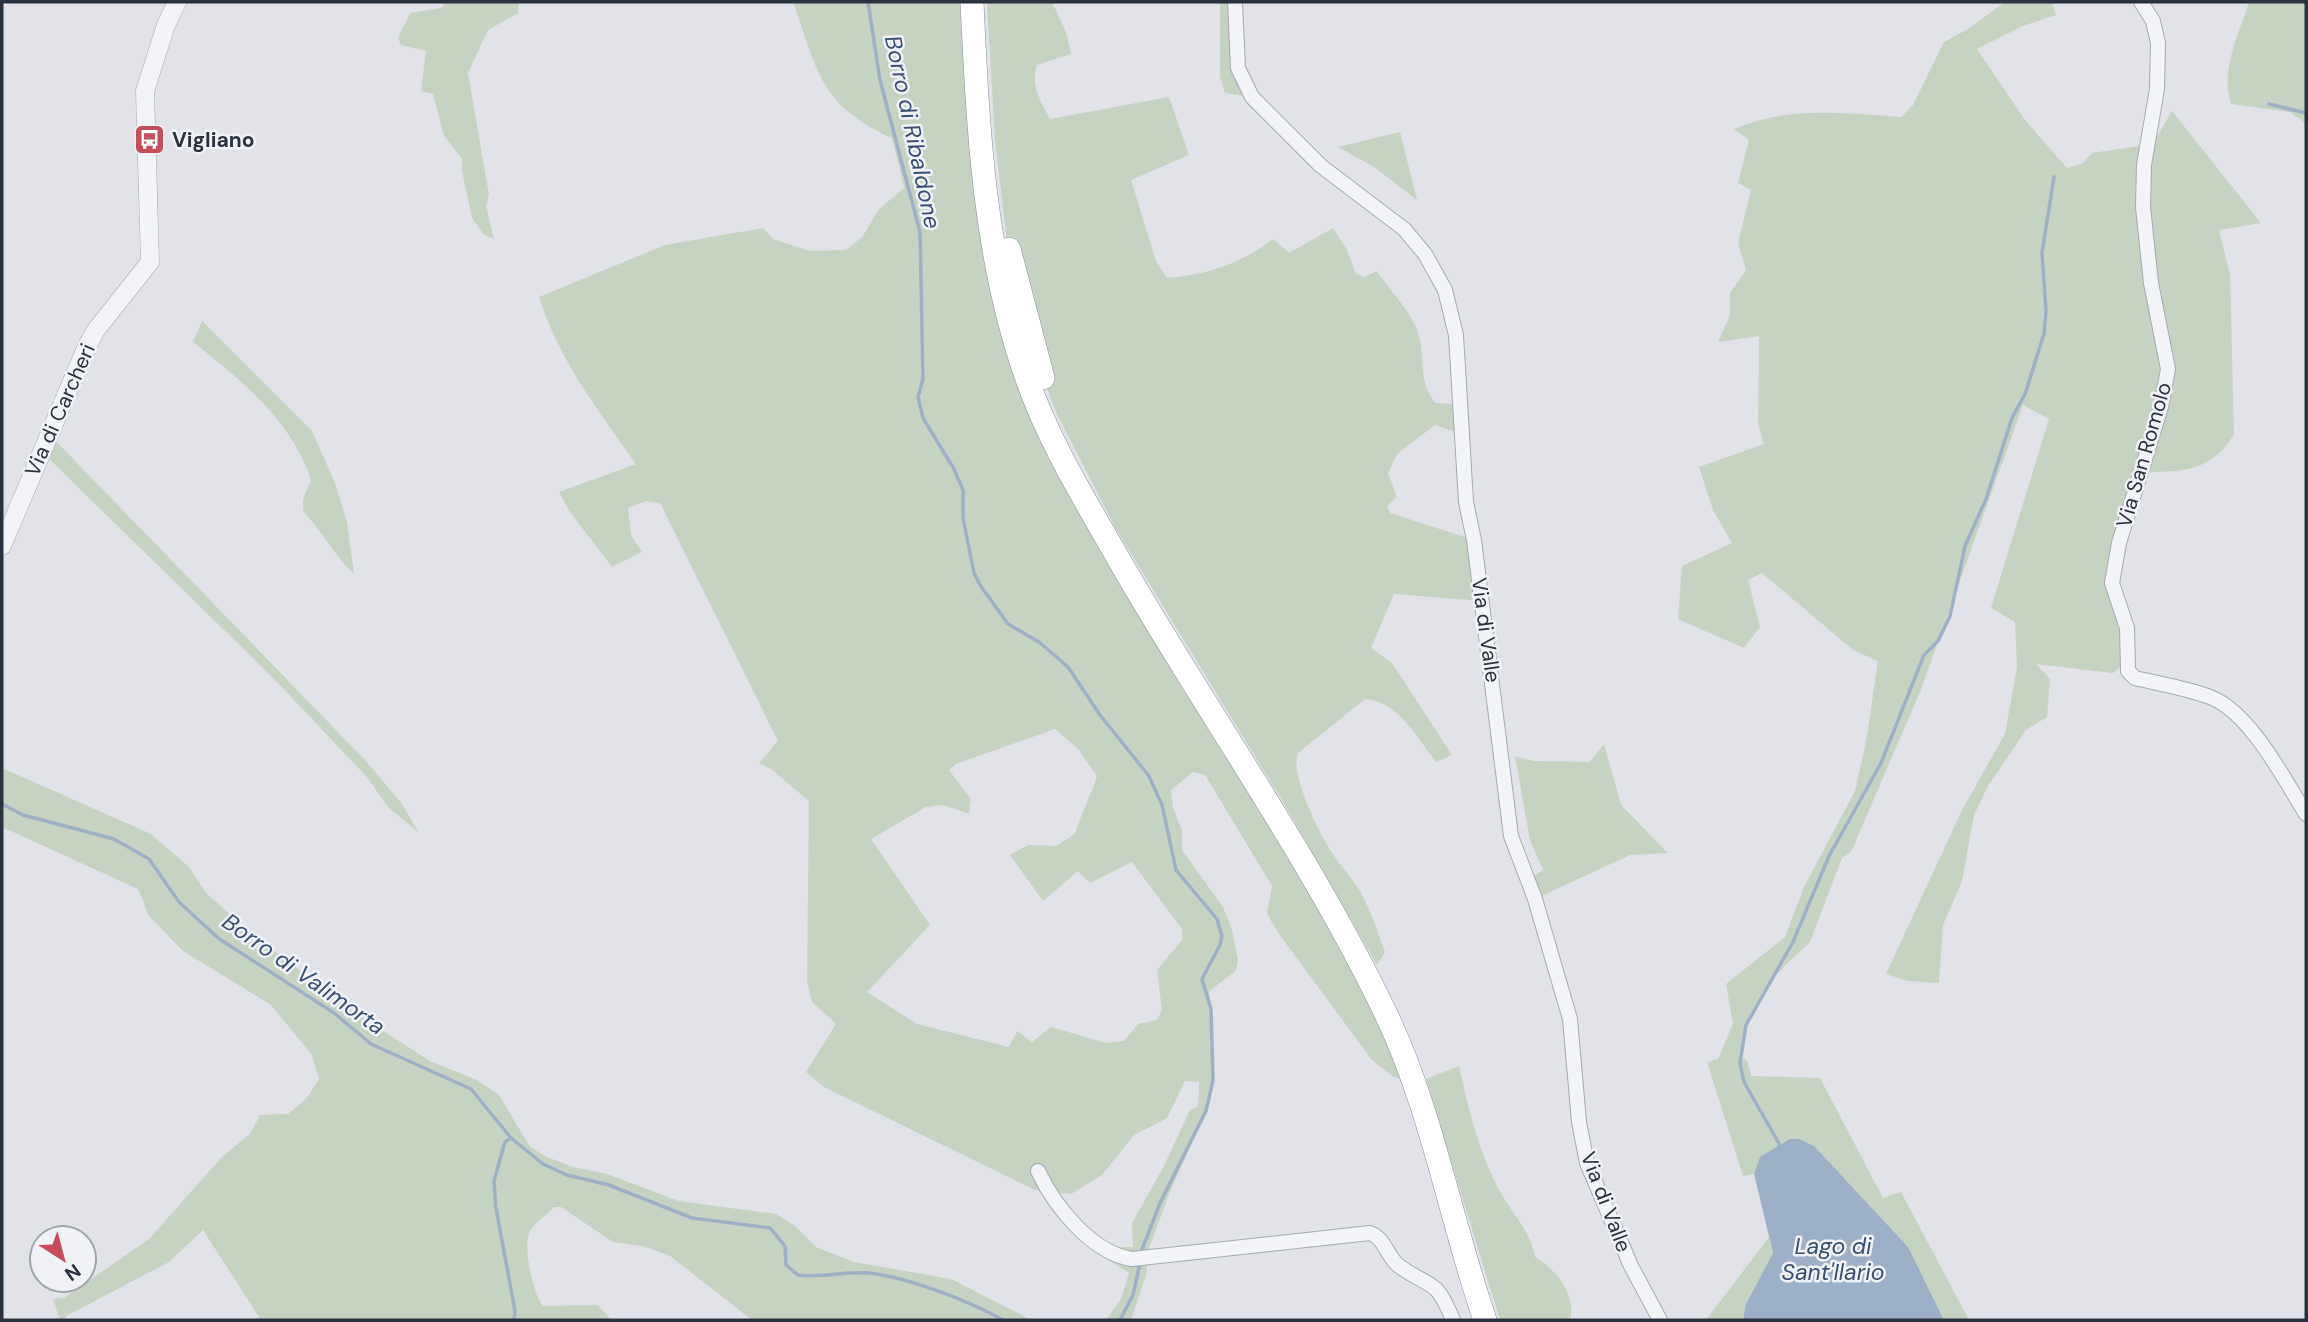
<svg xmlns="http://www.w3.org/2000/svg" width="2308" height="1322" font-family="'DM Sans',sans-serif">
  <rect width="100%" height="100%" fill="#e1e3e8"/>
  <!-- green -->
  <path fill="#c6d2c2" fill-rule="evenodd" d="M445,2h74l-1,11 -30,17 -20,43 21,122 -3,11 8,33 -10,-4 -12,-17 -10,-47v-12l-18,-23 -11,-42 -12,-3 5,-40 -25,-6 -3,-7 12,-25 32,-5z
    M793,2h179l5,102 51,278 245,430 140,271 -21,-7 -20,-16 -93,-126 -12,-20 5,-28 -67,-111 -12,-3 -22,18 2,18 9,23v19l41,57 9,23 6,30 -2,11 -27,20 5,80 -6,36 -39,87 -23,63 1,15 -16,48h-25l15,-21 8,-26 -22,-14 4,-12h22l-1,-24 31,-55 27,-58 8,-3 1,-25 -14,-1 -18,37 -33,17 -32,40 -31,19 -36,-4 -211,-103 -18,-15 30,-48 -24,-22 -5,-21 2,-180 -38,-32 -12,-6 19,-22 -118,-238 -14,-2 -18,7 3,27 11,17 -30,15 -42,-55 -11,-20 77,-28c-38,-54 -77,-104 -97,-167l126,-52 98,-17 10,11 37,12 36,-1 17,-14 15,-26 26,-22 -12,-50c-73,-33 -74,-67 -99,-136zM1055,729l23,20 19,27c-6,20 -16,37 -22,58l-19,12 -28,-1 -18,10 33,46 35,-30 12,12 42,-21 50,67v11l-25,30 5,40 -5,10 -19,4 -14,17 -18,2 -55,-16 -19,15 -15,-11 -8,16 -92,-23 -50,-32 63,-67 -59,-86 55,-32 17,-2 26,9 2,-15 -22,-29 7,-6z
    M987,2h65l14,30 5,22 -34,11c-7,21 4,36 13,54l119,-22 20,58 -58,25 25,81 11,17c40,-3 75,-15 106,-39l16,14 44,-25 13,20 10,26 9,3 12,-6c12,18 28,34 38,54 13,28 0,51 20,78l24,1 2,30 -26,-9 -38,29 -9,19 9,24 -10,9 3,7 84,27 8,61 -88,-7 -23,54 21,15 60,92 -16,7c-18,-23 -38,-61 -71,-63l-67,54c-9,21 23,85 37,104 9,14 21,25 28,40 9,17 15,36 22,55l-8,13 -91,-158 -170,-278 -60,-117 -14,-37 -35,-133 -12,-102z
    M1220,2h15l3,66 14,29 -27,-4 -5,-16z
    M2005,2h47l4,13 -33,11 -46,23 48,71 42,48 16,-5 9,-10 61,-9 19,-33 89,112 -42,7 11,45 4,160c-26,39 -50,35 -93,38l-29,110 16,77 -15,13 -77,-9 14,15 -3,38 -21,13 -38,56 -14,29 -12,66 -19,44 -4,58 -31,-2 -22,-7 76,-164 43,-76 12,-67 -2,-45 -24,-14 58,-189 -26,-14 -103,287 -69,160 -9,6 -32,84 -42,40 -13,24 -9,19 -5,33 6,2 4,16 69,2 63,120 18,-6 68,128h-25l-36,-73 -53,-53 -95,-37 -6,17 -11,2 -36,-114 11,-3 15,-35 -7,-40 59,-47 19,-50 51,-96 11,-49 12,-81 -25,-11 -91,-77 -14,7 12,47 -16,21 -66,-29 4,-53 50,-23 -19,-33 -14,-43 65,-23 -6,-20 1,-88 -41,6 12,-27v-22l16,-23 -8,-27 13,-53 -13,-7 11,-43 -15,-11c52,-23 112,-16 167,-12l12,-12 31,-63 24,-13z
    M2249,2h57v122l-16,-12 -59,-8c-11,-34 8,-70 18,-102z
    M1400,132l17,68 -43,-33 -36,-20z
    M202,321l110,110 23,52 12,39 7,52c-20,-19 -32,-43 -51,-63v-12l8,-19c-18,-58 -72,-102 -118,-138z
    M48,433l318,328 36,43 17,29 -31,-26 -21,-30 -94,-99 -232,-227z
    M1604,744l17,61 47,48 -38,2 -95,44 -7,-19 15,-10 -13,-30 -15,-84 18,5 57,1z
    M2,768l149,66 38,33 17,26 46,41 108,82 70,45 47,19 22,15 31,52 17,10 26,10 34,7 72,27 97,13 19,12 21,21 38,15 97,17 80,41h-279l-82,-64 -27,-10 -30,-4 -52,-35h-7c-7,8 -19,15 -24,24 -8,14 3,63 13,75l55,-1 13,15h-350l-58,-90 -34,32 -103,54 -1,4h-5l-7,-21 11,-1 85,-59 73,-82 28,-23 10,-19 28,-1 18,-15 13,-20 -7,-24 -41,-50 -88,-54 -34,-35 -11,-27 -136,-62z
    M1459,1066c10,45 20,88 43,129 13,22 28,36 33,62 21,12 42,39 35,63h-70l-74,-241z
    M1769,1237l4,16 -27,51 -3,16h-37z"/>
  <!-- water -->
  <path fill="#9eb0c6" d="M1790,1139h9l15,7 94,101 36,73h-201l3,-16 27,-51 -19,-79 6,-17z"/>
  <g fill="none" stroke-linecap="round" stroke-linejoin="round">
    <!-- stream -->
    <path stroke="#9eb0c6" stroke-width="3.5" d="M868,2l12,78 40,152 3,147 -5,18 5,21 31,51 9,21v28l11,55 6,12 28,39 31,18 29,25 32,48 49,61 13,29 14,65 41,49 5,17 -2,9 -18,34 9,30 2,71 -7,31 -46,92 -20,52
      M2269,104l37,9
      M2,804l21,11 91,24 35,20 30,43 39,36 116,75 37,31 100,45 40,49 32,26 24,11 42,10 83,33 78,10 15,18 1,19 12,10c24,3 47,-4 71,-2 41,5 98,27 134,47
      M511,1138l-6,4 -11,39 2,27 19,103 -1,9
      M1781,1147l-37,-65 -4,-19 6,-38 47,-83 36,-86 52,-93 43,-108 14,-14 12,-25 15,-70 21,-47 26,-81 13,-24 19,-60 2,-23 -4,-58 12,-76
      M1120,1320l13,-25 7,-32"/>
    <defs>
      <path id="minor" d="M1235,2l3,66 14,29 69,69 83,63 21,25 20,36 11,45 10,167 8,38 37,296 24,63 35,120 9,103 8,41 44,103 29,54
        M2141,2l12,19 5,22 -1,46 -13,76 -1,42 8,76 17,86 -7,38 -42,136 -7,40 15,45 1,43 7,7c25,6 51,10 75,19 40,15 74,82 96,117
        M1038,1171c17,36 54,82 94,88l238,-26c16,6 16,23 29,33 33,24 36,10 54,54"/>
      <path id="tertiary" d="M2,546l85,-200 9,-16 54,-68 -5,-171 21,-66 11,-23"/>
      <path id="trunk" d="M972,2c6,127 12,256 55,377 22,63 58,121 91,179 87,152 191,296 267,454 47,97 65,207 100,308
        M1009,249l34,129"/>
    </defs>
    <!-- minor casing -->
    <use href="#minor" stroke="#a6aab2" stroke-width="16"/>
    <!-- tertiary casing -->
    <use href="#tertiary" stroke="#a6aab2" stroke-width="19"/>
    <!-- trunk casing -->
    <use href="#trunk" stroke="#89919e" stroke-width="24"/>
    <!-- minor -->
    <use href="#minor" stroke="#f3f4f7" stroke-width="14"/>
    <!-- tertiary -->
    <use href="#tertiary" stroke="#f3f4f7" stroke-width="18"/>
    <!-- trunk -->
    <use href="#trunk" stroke="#fff" stroke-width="23"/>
  </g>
  <!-- icons -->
  <defs>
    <symbol id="bus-square" viewBox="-11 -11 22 22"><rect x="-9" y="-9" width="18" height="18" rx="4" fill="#c64d5c" stroke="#f0f2f6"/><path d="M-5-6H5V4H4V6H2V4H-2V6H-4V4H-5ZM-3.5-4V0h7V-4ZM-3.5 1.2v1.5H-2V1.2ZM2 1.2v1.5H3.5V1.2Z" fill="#fff"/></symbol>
  </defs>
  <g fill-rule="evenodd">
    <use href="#bus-square" x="132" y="122" width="35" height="35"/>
  </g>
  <g text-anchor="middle" stroke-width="5" stroke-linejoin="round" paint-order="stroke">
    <!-- poi labels -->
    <g font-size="21" font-weight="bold" fill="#2a313f" stroke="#f0f2f6" text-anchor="start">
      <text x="172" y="147">Vigliano</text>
    </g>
    <!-- street labels -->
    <g font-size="21" fill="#2a313f" stroke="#f0f2f6">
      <text transform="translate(60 410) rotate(-66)" y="7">Via di Carcheri</text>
      <text transform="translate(2144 455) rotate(-74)" y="7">Via San Romolo</text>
      <text transform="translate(1486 630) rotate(82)" y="7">Via di Valle</text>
      <text transform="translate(1606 1202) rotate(69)" y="7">Via di Valle</text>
    </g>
    <!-- water labels -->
    <g font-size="23" font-style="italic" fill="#374f70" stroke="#f0f2f6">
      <text transform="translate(913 132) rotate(78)" y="8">Borro di Ribaldone</text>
      <text transform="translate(304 974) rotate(35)" y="8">Borro di Valimorta</text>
      <text x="1833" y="1254">Lago di<tspan x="1833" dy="26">Sant'Ilario</tspan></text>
    </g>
  </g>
  <!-- border -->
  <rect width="2308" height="1322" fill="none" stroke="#2a313f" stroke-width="7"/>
  <!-- north arrow -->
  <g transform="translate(63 1259) rotate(144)"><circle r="33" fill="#f0f2f6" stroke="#a1a5ad" stroke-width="2"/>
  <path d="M0-5L12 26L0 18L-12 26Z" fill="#c64d5c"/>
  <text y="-10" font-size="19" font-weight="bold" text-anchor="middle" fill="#2a313f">N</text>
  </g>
</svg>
